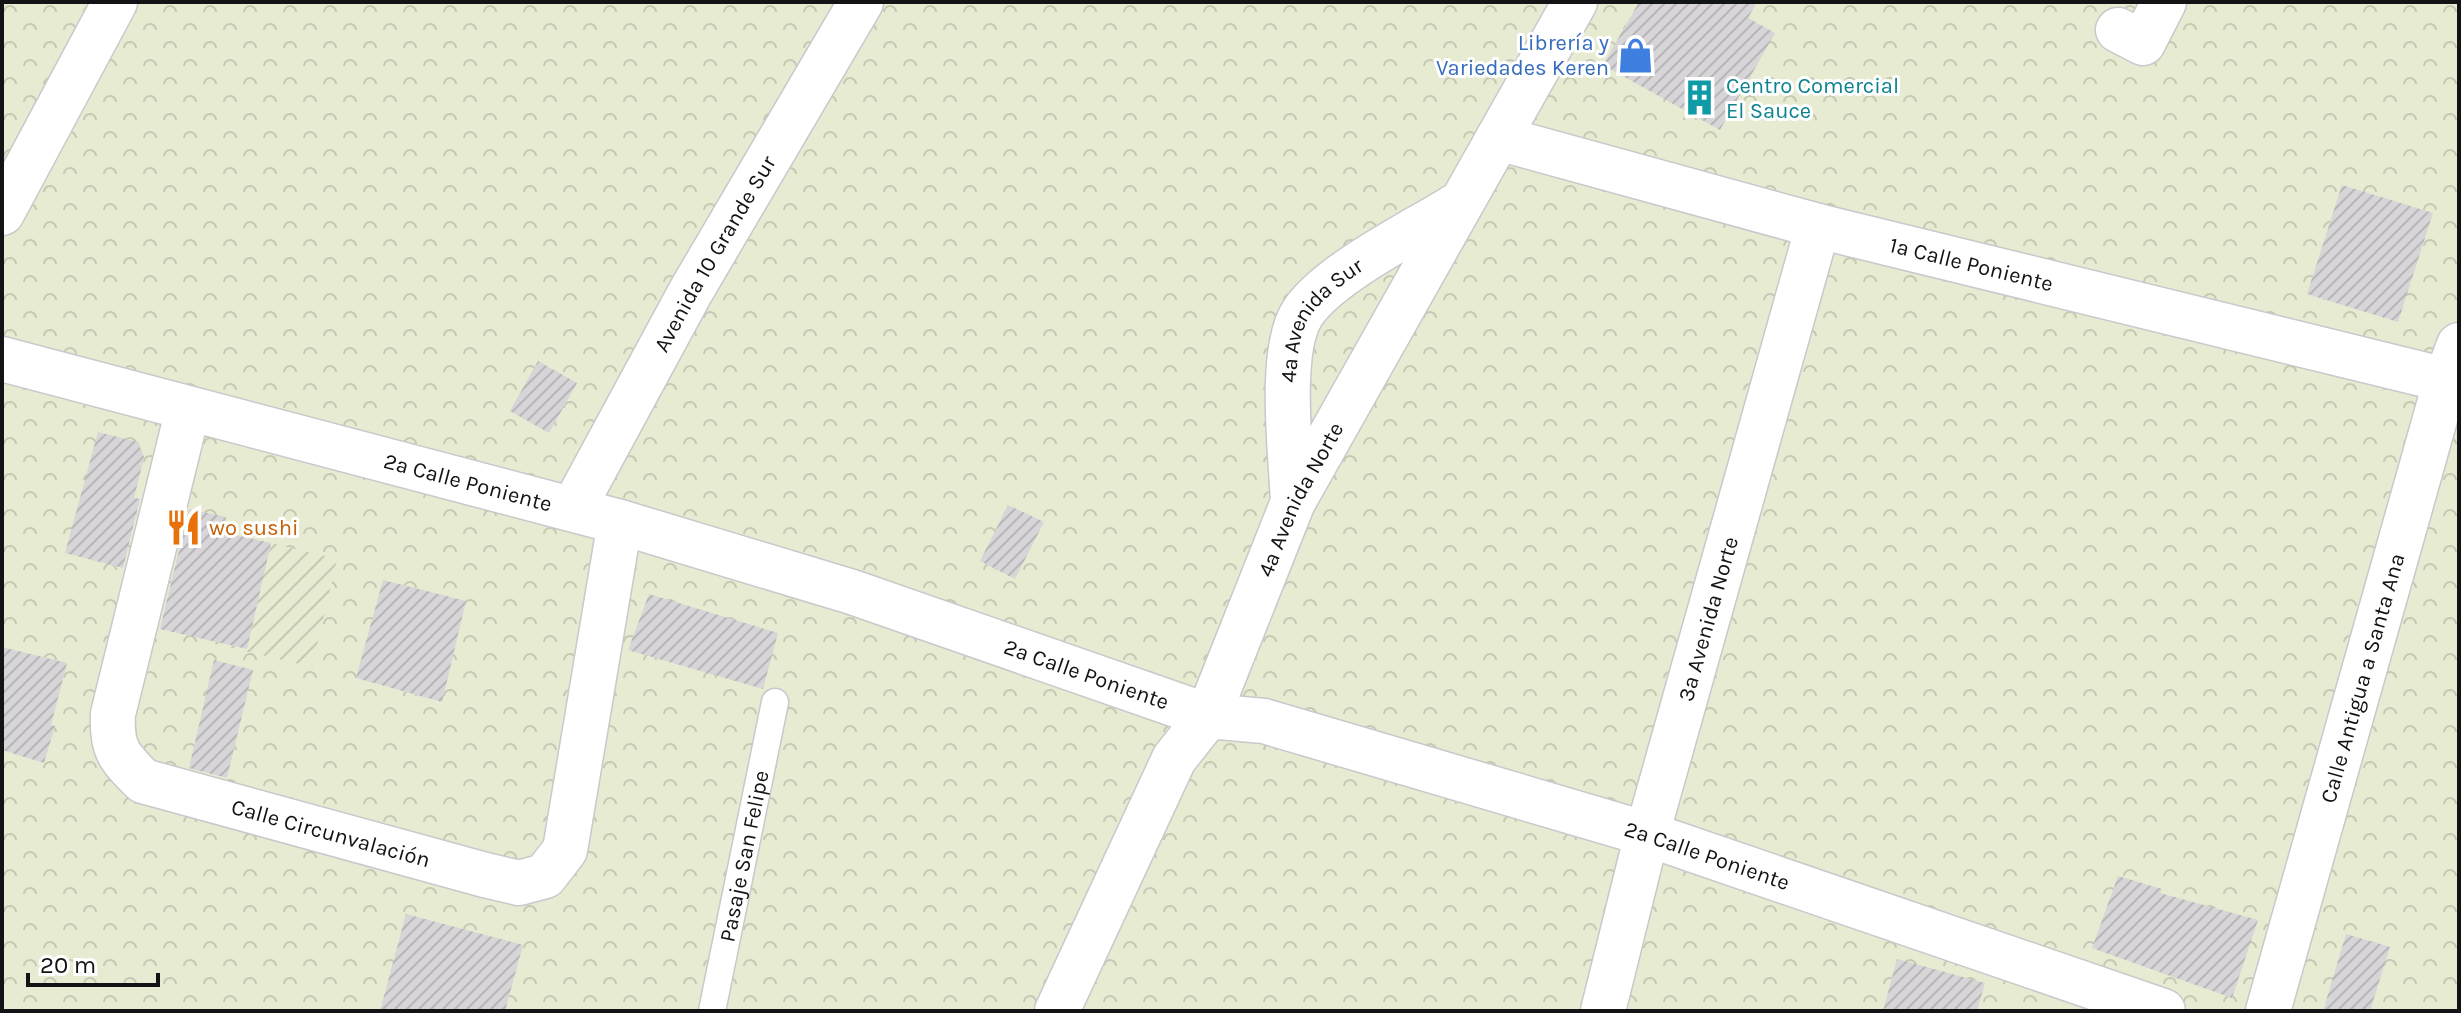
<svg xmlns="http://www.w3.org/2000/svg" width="2461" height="1013" font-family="Karla,sans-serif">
  <defs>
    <pattern id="park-crowns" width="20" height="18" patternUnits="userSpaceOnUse" patternTransform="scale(2)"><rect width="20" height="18" fill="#e7ebd1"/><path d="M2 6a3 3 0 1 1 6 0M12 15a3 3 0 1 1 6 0" fill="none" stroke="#c5c9b3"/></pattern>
    <pattern id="garden-furrows" width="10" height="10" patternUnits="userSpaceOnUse" patternTransform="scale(2)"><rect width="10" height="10" fill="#e7ebd1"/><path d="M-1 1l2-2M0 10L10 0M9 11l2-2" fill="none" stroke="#c5c9b3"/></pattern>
    <pattern id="building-hatch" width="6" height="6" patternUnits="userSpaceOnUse" patternTransform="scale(2)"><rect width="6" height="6" fill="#d7d5d7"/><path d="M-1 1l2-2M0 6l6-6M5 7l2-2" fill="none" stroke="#b8b6b8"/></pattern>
  </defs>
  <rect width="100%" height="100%" fill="#f6f8fa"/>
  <!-- park -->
  <path fill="url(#park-crowns)" d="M2,2h2457v1009h-2457z"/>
  <!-- garden -->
  <path fill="url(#garden-furrows)" d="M271,543l66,16 -25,108 -106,-25 5,-26 41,9z"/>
  <!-- building -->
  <path fill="url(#building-hatch)" d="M1639,2h118l-9,16 27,15 -55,97 -117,-65z
    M2342,185l91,28 -35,109 -91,-28z
    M538,361l39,22 -28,50 -39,-22z
    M98,432l40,10 6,15 -10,41 6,1 -17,69 -58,-15z
    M1008,505l36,17 -29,57 -35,-18z
    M189,509l37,8 -3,15 48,11 -24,106 -87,-20z
    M383,580l83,21 -24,101 -86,-24z
    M649,594l129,39 -15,56 -135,-39z
    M2,647l65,16 -16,62 4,1 -11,37 -42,-13z
    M214,660l39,10 -26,108 -38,-10z
    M2118,876l44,13 -2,4 98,27 -26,78 -140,-50z
    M406,914l117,31 -18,66h-125z
    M2346,934l44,13 -20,64h-47z
    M1897,959l88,24 -8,28h-94z"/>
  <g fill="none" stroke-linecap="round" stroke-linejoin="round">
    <defs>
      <g id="lane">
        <path id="s1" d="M712,1011l63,-309"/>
      </g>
      <g id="street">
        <path d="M2118,30l25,13 21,-41"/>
        <path id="s2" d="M1498,138l320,88 628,154"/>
        <path d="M2,213l113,-211"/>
        <path id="s3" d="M2,359l618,163 232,70 356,124 85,-214 282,-500"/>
        <path id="s4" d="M188,409l-75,305c-2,35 6,43 30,67l342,94 34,8 26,-7 20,-26 55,-328"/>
        <path id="s5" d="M1293,502c-2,-46 -15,-150 9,-188 25,-40 114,-83 155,-109"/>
        <path id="s6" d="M573,509l118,-218 170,-289"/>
        <path id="s7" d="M1603,1011l44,-177 171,-608"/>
      </g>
      <g id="secondary">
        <path id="s8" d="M1057,1011l117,-252 34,-43 56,5 383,113 516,177"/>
        <path id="s9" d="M2268,1011l178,-631 13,-35"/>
      </g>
    </defs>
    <!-- lane casing -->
    <use href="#lane" stroke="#c7c9cb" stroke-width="29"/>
    <!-- street casing -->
    <use href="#street" stroke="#c7c9cb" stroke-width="47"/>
    <!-- secondary casing -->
    <use href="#secondary" stroke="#c7c9cb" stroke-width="47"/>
    <!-- lane -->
    <use href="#lane" stroke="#fff" stroke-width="26"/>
    <!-- street -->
    <use href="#street" stroke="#fff" stroke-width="44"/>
    <!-- secondary -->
    <use href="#secondary" stroke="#fff" stroke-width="44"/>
  </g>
  <!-- icons -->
  <defs>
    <symbol id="shop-bare" viewBox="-9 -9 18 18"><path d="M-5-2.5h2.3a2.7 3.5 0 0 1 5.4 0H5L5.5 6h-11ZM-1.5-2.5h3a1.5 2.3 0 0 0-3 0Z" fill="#3f7fe0" stroke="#fff" stroke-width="2.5" paint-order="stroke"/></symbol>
    <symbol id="building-bare" viewBox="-9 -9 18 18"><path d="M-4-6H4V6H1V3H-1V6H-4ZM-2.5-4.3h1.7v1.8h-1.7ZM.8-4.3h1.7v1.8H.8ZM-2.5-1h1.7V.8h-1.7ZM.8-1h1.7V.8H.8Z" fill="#0f9aa8" stroke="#fff" stroke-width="2.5" paint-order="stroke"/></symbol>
    <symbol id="restaurant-bare" viewBox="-9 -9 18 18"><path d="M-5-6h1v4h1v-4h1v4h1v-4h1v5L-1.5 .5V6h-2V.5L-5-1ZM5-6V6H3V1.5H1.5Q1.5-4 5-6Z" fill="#e8710a" stroke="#fff" stroke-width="2.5" paint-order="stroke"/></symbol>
  </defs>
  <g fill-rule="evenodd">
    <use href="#shop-bare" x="1610" y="30" width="51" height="51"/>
    <use href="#building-bare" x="1674" y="72" width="51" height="51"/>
    <use href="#restaurant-bare" x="158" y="502" width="51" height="51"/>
  </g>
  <g text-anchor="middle" stroke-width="6" stroke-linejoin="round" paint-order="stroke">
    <!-- shop labels -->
    <g font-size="22" fill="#366cbe" stroke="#fff" text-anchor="end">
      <text x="1609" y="50">Librería y<tspan x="1609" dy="25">Variedades Keren</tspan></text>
    </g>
    <!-- culture labels -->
    <g font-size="22" fill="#0d838f" stroke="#fff" text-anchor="start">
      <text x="1726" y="93">Centro Comercial<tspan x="1726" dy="25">El Sauce</tspan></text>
    </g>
    <!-- street labels -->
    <g font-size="22" fill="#121314" stroke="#fff">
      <text dy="8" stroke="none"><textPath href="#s6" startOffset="292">Avenida 10 Grande Sur</textPath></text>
      <text dy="8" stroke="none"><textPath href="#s2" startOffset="490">1a Calle Poniente</textPath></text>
      <text dy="8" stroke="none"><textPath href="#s5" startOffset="194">4a Avenida Sur</textPath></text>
      <text dy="8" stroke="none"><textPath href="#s3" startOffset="482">2a Calle Poniente</textPath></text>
      <text dy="8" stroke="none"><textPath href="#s3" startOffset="1494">4a Avenida Norte</textPath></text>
      <text dy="8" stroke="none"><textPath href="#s7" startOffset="406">3a Avenida Norte</textPath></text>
      <text dy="8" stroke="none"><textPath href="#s3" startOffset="1130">2a Calle Poniente</textPath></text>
      <text dy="8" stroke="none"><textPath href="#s9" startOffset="346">Calle Antigua a Santa Ana</textPath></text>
      <text dy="8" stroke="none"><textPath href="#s4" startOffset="586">Calle Circunvalación</textPath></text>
      <text dy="8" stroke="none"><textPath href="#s8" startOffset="852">2a Calle Poniente</textPath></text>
      <text dy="8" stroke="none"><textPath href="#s1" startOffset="158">Pasaje San Felipe</textPath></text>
    </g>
    <!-- food labels -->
    <g font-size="22" fill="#c56008" stroke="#fff" text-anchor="start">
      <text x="209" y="535">wo sushi</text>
    </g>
  </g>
  <!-- border -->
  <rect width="2461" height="1013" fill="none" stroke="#121314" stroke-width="8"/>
  <!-- scale -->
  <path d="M28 973v12h130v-12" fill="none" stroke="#121314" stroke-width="4"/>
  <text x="40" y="973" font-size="24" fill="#121314" stroke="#ffffff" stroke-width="6" paint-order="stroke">20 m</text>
</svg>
